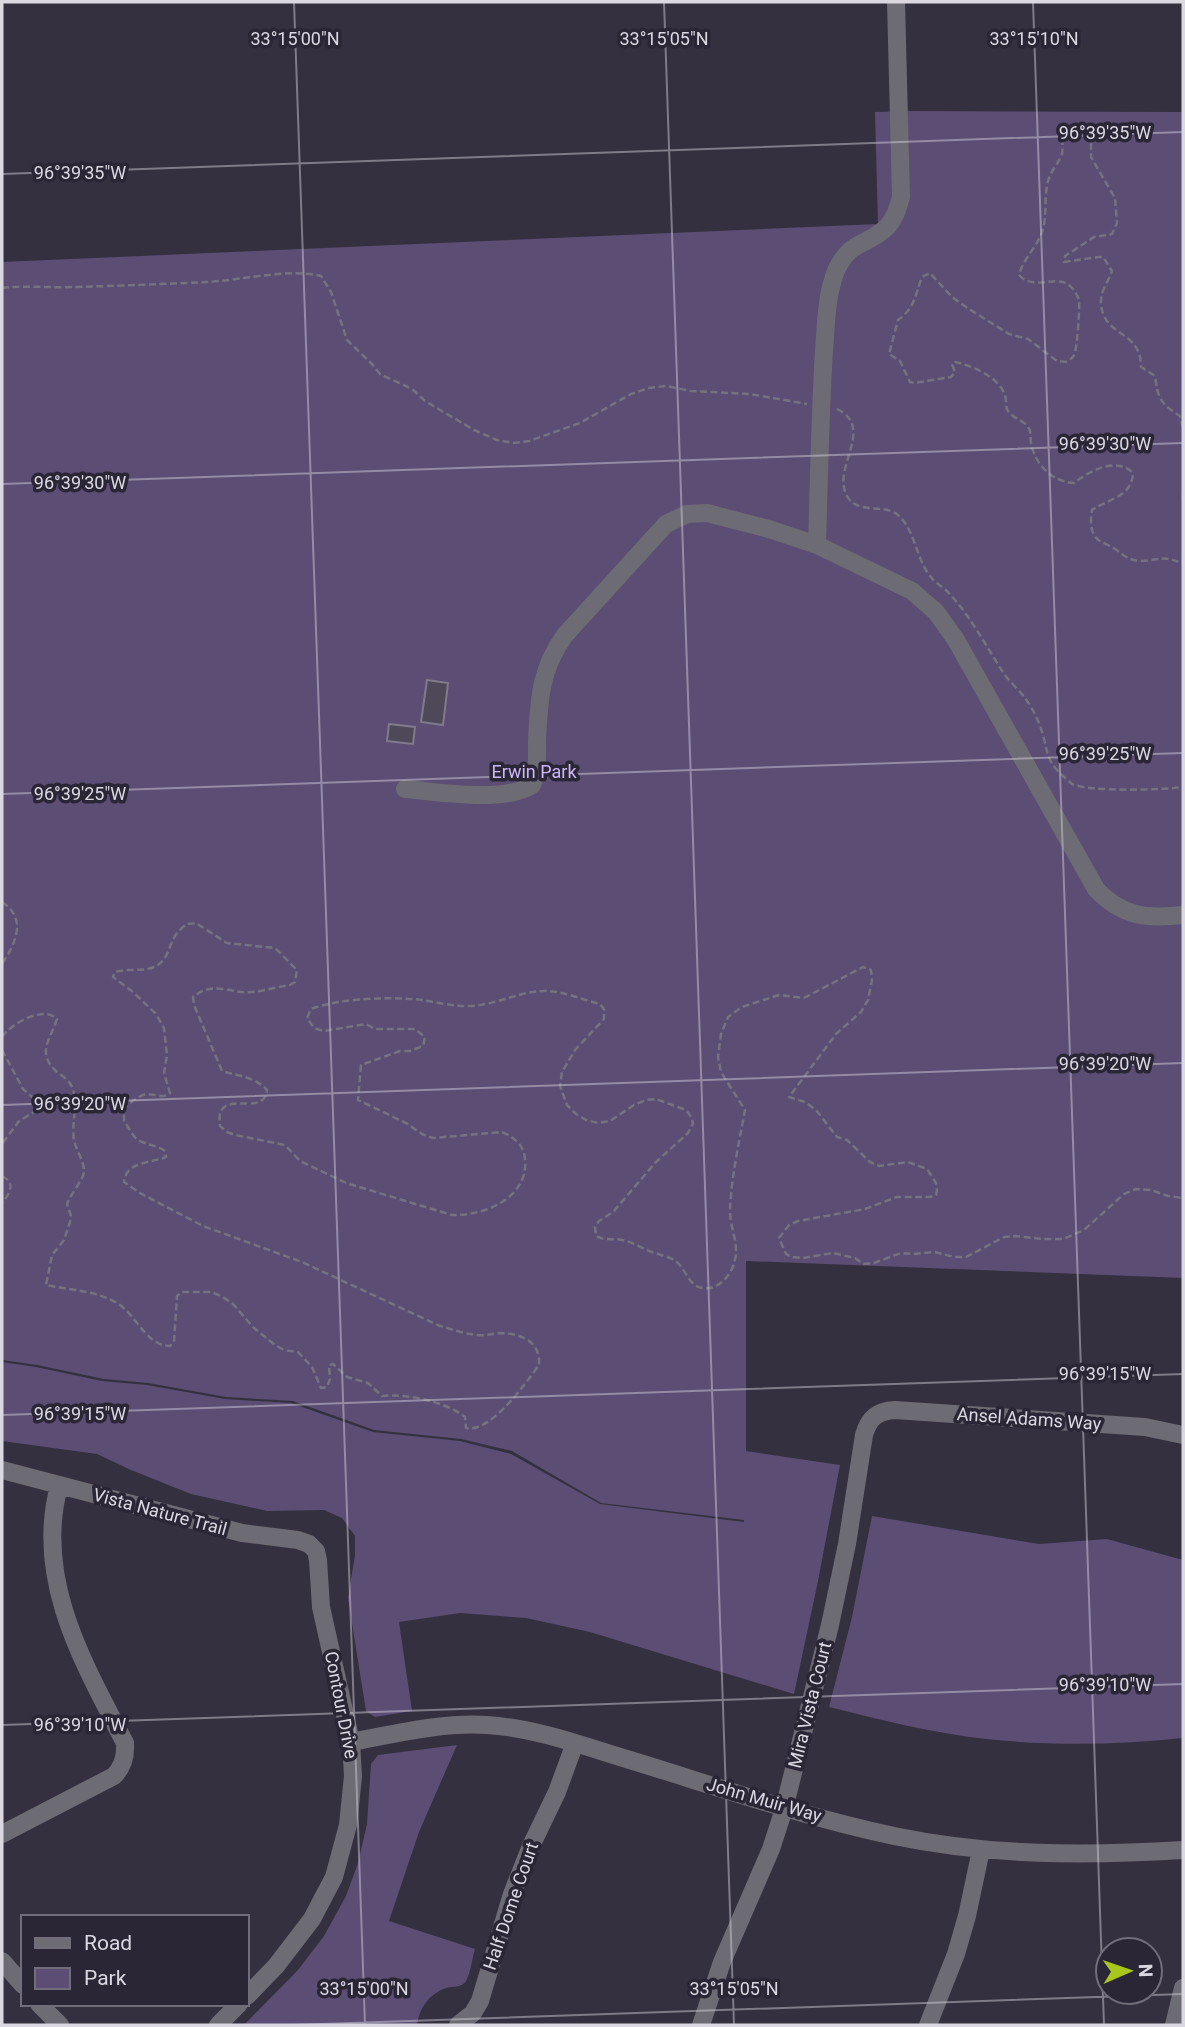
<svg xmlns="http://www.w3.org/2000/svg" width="1185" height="2027" font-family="Roboto,sans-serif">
  <rect width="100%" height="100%" fill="#35303f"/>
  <!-- green -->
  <path fill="#5b4d74" d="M912,111l271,1v1166l-437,-17v190l94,14 -22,116 -24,113 -204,-62 -64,-14 -66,-5 -61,9 13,89 -37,6 -9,-6 -18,-113 7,-43v-19l-13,-18 -18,-8 -57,1 -76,-17 -60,-24 -34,-16 -95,-13v-79l34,5 66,14 45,4 78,14 66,4 82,29 87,9 51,13 89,50 144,18v-2l-143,-17 -89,-52 -51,-12 -87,-9 -81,-29 -67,-4 -78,-14 -44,-4 -67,-14 -35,-5v-1098l876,-38 -3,-112z
    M872,1516l167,28 68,-5 76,21v178c-65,7 -131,8 -197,1 -53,-6 -105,-19 -157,-32l23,-90z
    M457,1745l-38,87 -30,89 86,28c-3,9 -4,23 -9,32 -4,7 -13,5 -20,7 -17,6 -27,20 -29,37h-173l54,-55 26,-34 22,-40 12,-33 9,-39 4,-60 7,-9z"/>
  <!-- building -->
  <path fill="#4e4859" stroke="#807a8c" stroke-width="2" d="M427,680l21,3 -5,42 -22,-3z
    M389,724l26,3 -2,17 -26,-3z"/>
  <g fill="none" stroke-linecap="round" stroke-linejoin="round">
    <!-- path -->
    <path stroke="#76727f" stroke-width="2.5" stroke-dasharray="7 3.5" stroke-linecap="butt" d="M2,288c23,-3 46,0 70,-1 45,-1 91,-3 136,-5 34,-2 81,-14 113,-6l10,16 16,48 25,24 8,10 32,15 13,12 49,29 23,10 16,3 16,-2 51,-18 51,-29 18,-6 17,-2 25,5 59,3 57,10
      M837,409c39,19 -6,59 10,87 11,20 38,6 52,20 17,16 17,44 32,61 4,6 11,9 16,14 23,24 39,55 57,83 6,8 15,16 21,24 6,8 12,19 15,28 9,24 3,32 24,51 1,1 7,6 8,7 17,8 91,6 111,3
      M1183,428l-3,-12c-20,-13 -22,-17 -25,-40l-14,-9c0,-38 -38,-29 -40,-64 -1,-12 8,-22 11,-32l-9,-14h-4l-35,5 1,-6 29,-19 18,-3 5,-11 -2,-25 -24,-41v-13l8,-9 8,-4 10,5 1,-3c-8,-6 -14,-3 -22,-5 -18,-4 -17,-6 -33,4 -1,7 0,15 -1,22 -3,9 -10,15 -13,24 -6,17 -1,38 -7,54 -5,15 -19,27 -23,43 14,15 33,2 47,8 6,3 11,11 13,17 1,6 -2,51 -5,55 -2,4 -4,5 -8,7l-9,-1 -29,-22 -19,-5 -40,-25 -17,-12 -22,-24 -8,4c-7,18 -7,31 -24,43l-9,34 11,7 10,21 4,1 37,-6 4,-5 -3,-8 3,-2c16,3 43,15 49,31 3,4 1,11 3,16 5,11 19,10 23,22 1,5 0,11 2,16 5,20 22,35 42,36 16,-12 42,-27 59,-10 -1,24 -25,26 -41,37 -2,11 -2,25 8,31 4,3 10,4 15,8 9,6 13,11 24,12 20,0 24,-7 44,3
      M1183,493v7
      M2,902c26,17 13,42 0,62
      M2,1037c9,-13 41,-32 55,-18 -7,21 -21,34 0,53 5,4 13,9 15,15 7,17 -1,36 2,53 2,10 10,21 10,31 1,6 -14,24 -17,33l4,12 -1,6 -6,18 -12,15 -6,30c24,5 54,6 74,20 17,12 27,41 50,41l4,-4 3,-46 5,-4h29l10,4 11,7 22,25 21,17 9,5 14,2 14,15 9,21 6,-1 3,-8 -1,-14 4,-1 14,13 21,6 14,13c23,-3 65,6 83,21l1,11c25,5 59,-44 73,-63 2,-24 -19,-32 -40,-32 -8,1 -15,3 -22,2 -13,-1 -25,-6 -37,-9l-138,-64 -99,-36 -63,-33 -16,-11c2,-21 28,-19 42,-25l-1,-6c-8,-6 -18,-6 -27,-11 -6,-4 -9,-13 -14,-19v-12c6,-6 11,-11 19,-14 11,-3 19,5 27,-2l-6,-20 3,-18 -3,-27 -8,-14 -23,-22 -20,-15 2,-5c13,-4 27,0 39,-5 14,-6 14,-19 21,-31 3,-5 8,-9 12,-12l9,-1 31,20 48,5 22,22 -2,12 -5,3c-13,2 -26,6 -39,7 -21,2 -37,-12 -58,5l1,8 28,66c16,5 34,6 45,19 -3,30 -53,-6 -47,36l7,6 8,3 50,10 15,16 46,22 106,32c32,1 77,-17 73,-56 -1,-14 -11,-22 -23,-27l-69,6 -11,-4 -16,-11 -48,-23 3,-35 39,-14h10l13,-5 2,-9 -10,-8h-40l-9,-5 -42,7 -10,-3 -7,-10 4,-9c26,-10 72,-12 100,-10 20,1 39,8 59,7 27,-1 51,-16 78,-15 18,1 35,9 52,13l4,5v10l-29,31 -13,22 -2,14 7,19 9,9 10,6 12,3 12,-2 24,-16 12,-5 10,-1 30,11 6,8 1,6 -5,9 -32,29 -43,50 -14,9 -4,6 1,9c9,5 16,2 26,4 8,1 17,7 25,10 8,4 17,5 25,9 14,6 14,26 30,29 17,3 30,-14 33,-28 4,-16 -5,-33 -5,-49 1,-33 9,-68 15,-101l-24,-38 -3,-15 3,-23 7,-17 14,-10 37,-12 25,3 59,-31 8,3 1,10 -4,20 -7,12 -25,22 -47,63 16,5 11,8 21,27 10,3 23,22 9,4 29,-4 19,7 9,14 1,7 -1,5 -6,2h-33l-32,12 -67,12 -9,4 -10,13 7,16 6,3 11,1 30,-5 22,5 8,6 11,-1 27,-10 12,1 22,-2 19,5h12l38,-20 12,-1 26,3h21l21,-9 40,-36 12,-5 15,1 17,6 15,2
      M2,1050l21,39 17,15 -1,5 -20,12 -17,23
      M2,1176c14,7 8,17 0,27"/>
    <!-- minor -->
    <path stroke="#6d6b73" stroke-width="18" d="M817,545c2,-65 3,-130 7,-194 2,-26 2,-55 12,-80 14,-32 33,-25 52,-45 7,-8 10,-18 13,-29l-5,-195
      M405,789c32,3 100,14 127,-4 6,-14 5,-29 5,-44 2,-41 3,-72 28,-106l101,-111 21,-10 20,-1 62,16 48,16 95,46 24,21 20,28 140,249c26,28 51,30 87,26
      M2,1470l240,63 56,7 11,4 7,7 2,9 3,47 30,135 2,34 -5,49 -14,52 -22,42 -36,47 -29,30
      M351,1742c44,-8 91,-20 136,-17 49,3 96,21 143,35 88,27 174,57 264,76 96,20 192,20 289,14
      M2,1834l112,-58c9,-9 12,-20 11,-33 -42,-81 -91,-164 -66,-257
      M2,1961l21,24
      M39,2004l21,21
      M218,2025l21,-21
      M458,2025l15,-12 7,-12 32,-107 19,-48 26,-54 18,-49
      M701,2025l21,-63 49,-113 13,-40 46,-184 17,-81 17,-109c5,-17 13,-24 31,-25l250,17 38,8
      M928,2025l28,-71 11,-38 14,-66
      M1174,2025l9,-37"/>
  </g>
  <!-- ticks -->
  <path fill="none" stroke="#dbd8e2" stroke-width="2" stroke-opacity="0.45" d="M294,2l71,2023M664,2l70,2023M1033,2l71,2023M2,174l1181,-42M2,484l1181,-41M2,794l1181,-41M2,1105l1181,-42M2,1415l1181,-41M2,1725l1181,-41M293,2025l890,-31"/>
  <g text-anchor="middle" stroke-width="7" stroke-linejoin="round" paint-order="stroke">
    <!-- park labels -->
    <g font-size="18" fill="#cdb5fa" stroke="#2b2635">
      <text x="534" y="778">Erwin Park</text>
    </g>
    <!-- street labels -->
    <g font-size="18" fill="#dbd8e2" stroke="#2b2635">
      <text transform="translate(1029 1419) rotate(4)" y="6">Ansel Adams Way</text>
      <text transform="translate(160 1512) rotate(15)" y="6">Vista Nature Trail</text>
      <text transform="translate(341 1705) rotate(79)" y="6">Contour Drive</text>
      <text transform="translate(810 1705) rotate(-76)" y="6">Mira Vista Court</text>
      <text transform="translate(764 1800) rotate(16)" y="6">John Muir Way</text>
      <text transform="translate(511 1906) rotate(-71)" y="6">Half Dome Court</text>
    </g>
  </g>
  <g font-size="18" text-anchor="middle" fill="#dbd8e2" stroke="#2b2635" stroke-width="7" stroke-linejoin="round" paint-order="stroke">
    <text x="295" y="45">33°15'00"N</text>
    <text x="664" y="45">33°15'05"N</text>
    <text x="1034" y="45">33°15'10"N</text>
    <text x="1105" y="139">96°39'35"W</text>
    <text x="80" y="179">96°39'35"W</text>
    <text x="1105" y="450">96°39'30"W</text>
    <text x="80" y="489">96°39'30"W</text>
    <text x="1105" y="760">96°39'25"W</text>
    <text x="80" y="800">96°39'25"W</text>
    <text x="1105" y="1070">96°39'20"W</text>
    <text x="80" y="1110">96°39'20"W</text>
    <text x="1105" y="1380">96°39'15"W</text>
    <text x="80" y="1420">96°39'15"W</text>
    <text x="1105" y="1691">96°39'10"W</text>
    <text x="80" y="1731">96°39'10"W</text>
    <text x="364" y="1995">33°15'00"N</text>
    <text x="734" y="1995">33°15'05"N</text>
  </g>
  <!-- border -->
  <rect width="1185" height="2027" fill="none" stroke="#dbd8e2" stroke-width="7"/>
  <!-- legend -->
  <rect x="21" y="1915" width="228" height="91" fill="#2b2635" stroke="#716d7a" stroke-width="2"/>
  <rect x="35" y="1938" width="35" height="10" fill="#6d6b73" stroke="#716d7a" stroke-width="2"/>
  <text x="84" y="1950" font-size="21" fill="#dbd8e2">Road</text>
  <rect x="35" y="1968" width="35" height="21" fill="#5b4d74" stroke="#716d7a" stroke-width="2"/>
  <text x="84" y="1985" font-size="21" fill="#dbd8e2">Park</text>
  <!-- north arrow -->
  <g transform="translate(1129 1971) rotate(88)"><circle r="33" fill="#2b2635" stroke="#716d7a" stroke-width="2"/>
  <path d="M0-5L12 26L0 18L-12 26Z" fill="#a9c71a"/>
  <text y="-10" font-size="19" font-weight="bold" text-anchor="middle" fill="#dbd8e2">N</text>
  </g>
</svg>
